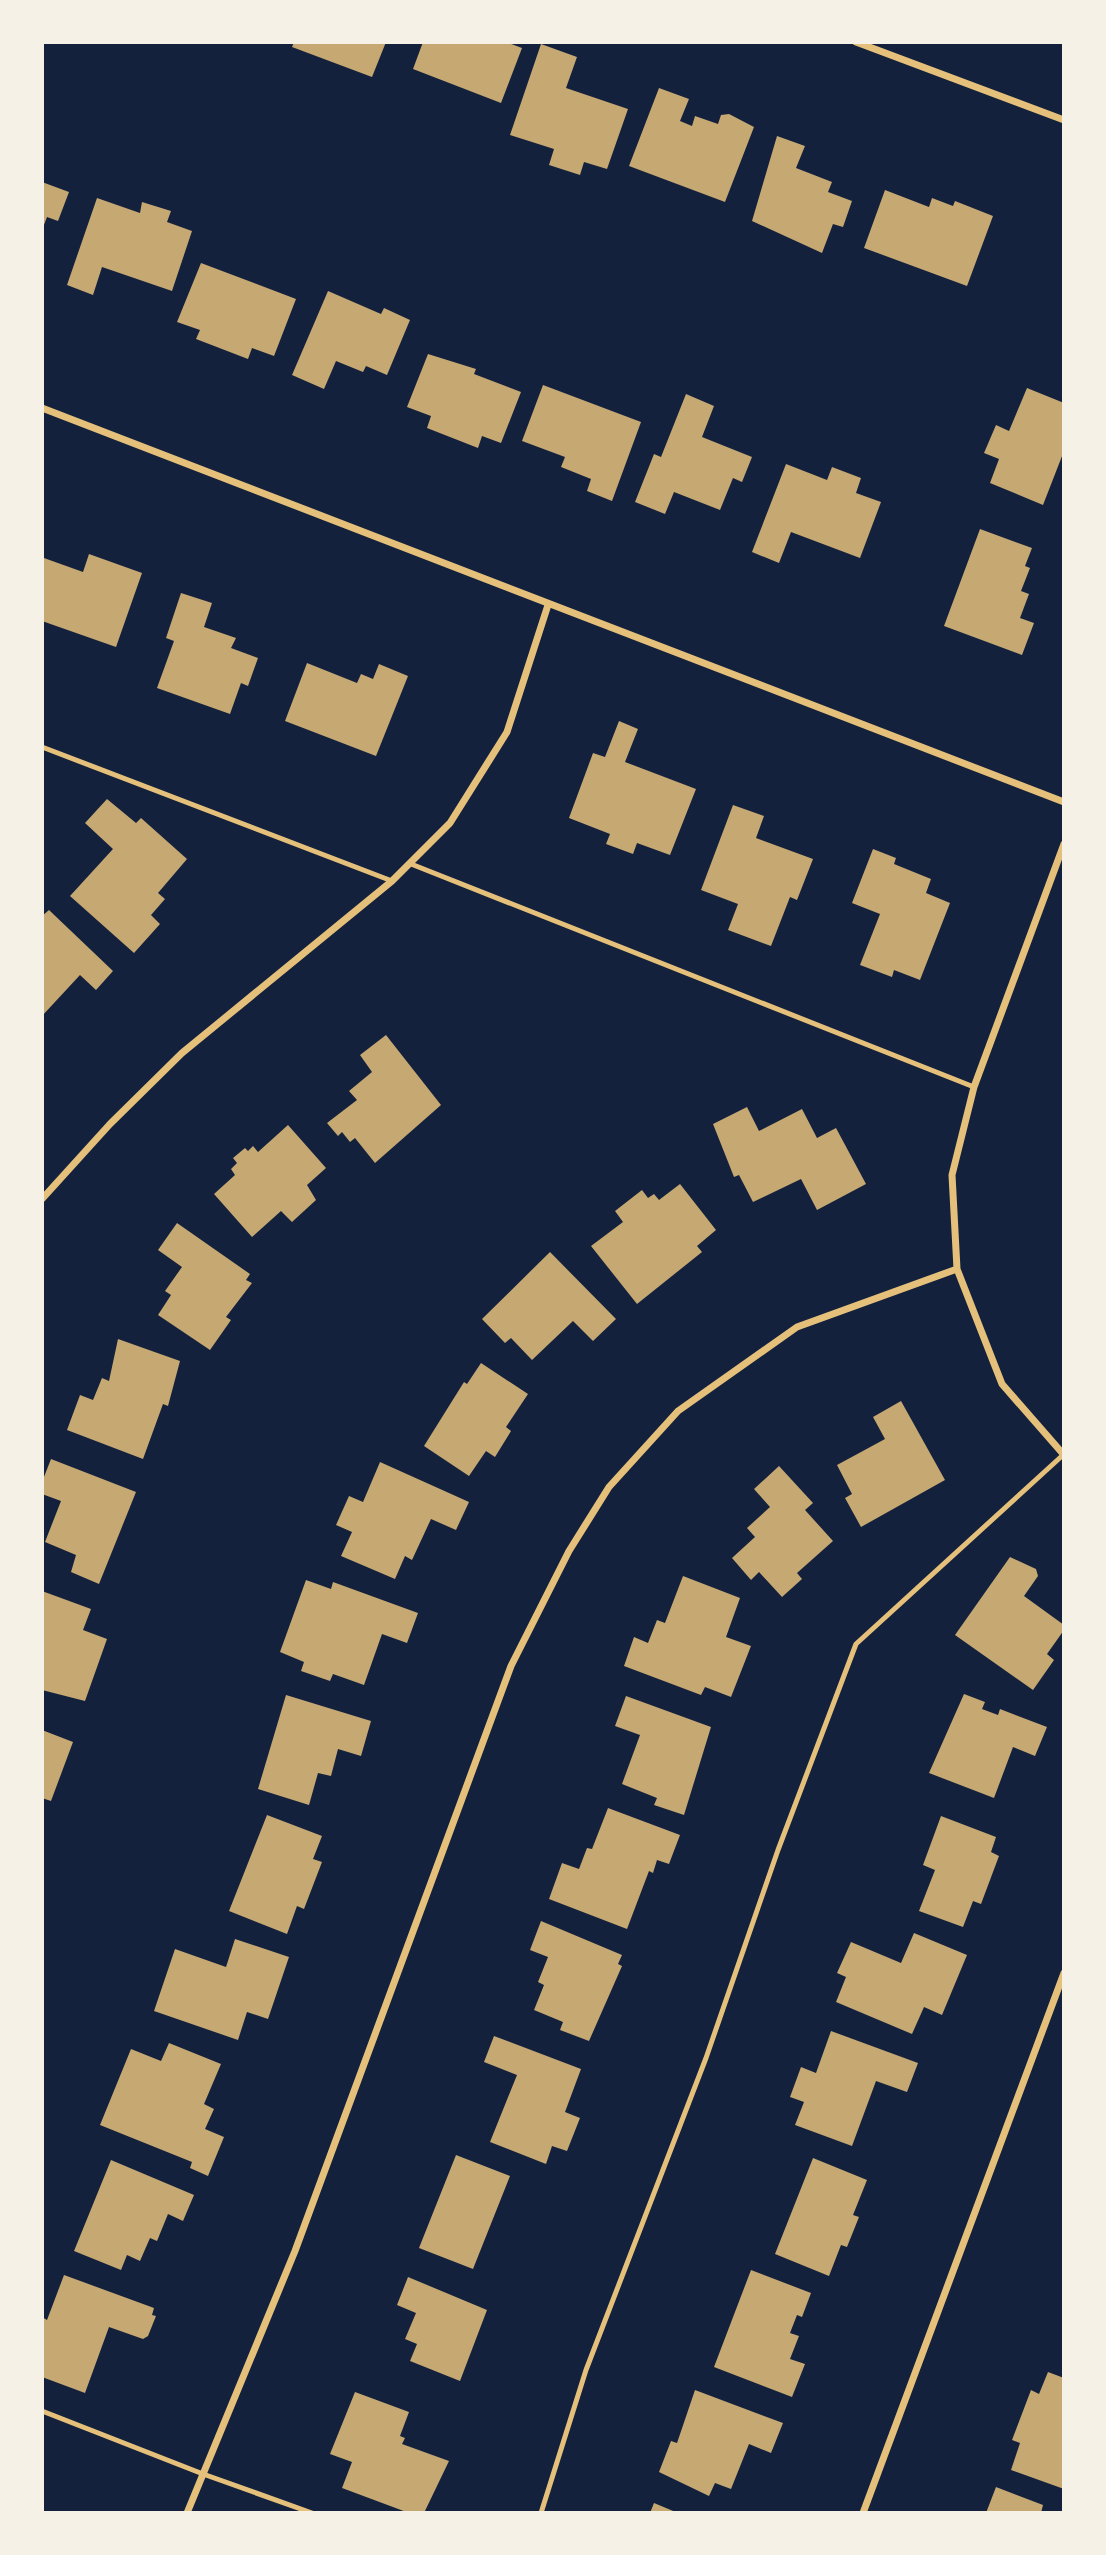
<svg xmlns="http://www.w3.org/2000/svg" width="1106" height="2555" font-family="'Source Sans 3',sans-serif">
  <rect width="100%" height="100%" fill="#14213d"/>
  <!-- building -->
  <path fill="#c6a872" d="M294,42h92l-14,35 -80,-30z
    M423,42h83l16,6 -21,55 -88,-34z
    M541,44l36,13 -11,31 62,21 -21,60 -23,-7 -4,13 -31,-10 5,-16 -44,-14z
    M659,88l30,11 -9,22 12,5 3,-10 23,8 3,-9 8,-1 25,13 -29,75 -96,-36z
    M777,136l28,10 -9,22 36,14 -4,10 24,9 -9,26 -10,-3 -11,29 -70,-32z
    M42,182l27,10 -11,29 -11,-4 -5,13z
    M885,190l44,17 3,-9 21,8 2,-5 38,15 -26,70 -103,-38z
    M97,198l43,15 2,-11 29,9 -4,11 25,9 -20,60 -70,-24 -9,28 -26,-10z
    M201,263l95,36 -22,57 -22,-8 -4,11 -52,-20 4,-9 -23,-8z
    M328,291l53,23 3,-6 26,12 -23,55 -21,-9 -3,6 -27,-11 -12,28 -32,-14z
    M428,354l48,15 -2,5 47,18 -20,51 -19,-7 -4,12 -51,-20 4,-12 -24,-9z
    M543,385l98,37 -29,79 -25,-10 4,-12 -30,-12 4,-10 -43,-16z
    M1027,388l37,15v48l-21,54 -53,-22 9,-24 -15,-6 12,-28 13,6z
    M686,394l28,12 -12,31 50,20 -10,25 -9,-4 -13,32 -46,-18 -9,22 -30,-12 19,-48 7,3z
    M786,464l41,16 5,-13 29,11 -5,15 25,9 -21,56 -69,-26 -12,31 -27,-11z
    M980,529l52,19 -7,18 5,2 -9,23 8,3 -9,24 14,5 -12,32 -78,-29z
    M89,554l53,19 -26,74 -74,-26v-57l2,-6 39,14z
    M181,593l31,10 -8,24 32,11 -5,10 27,10 -10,28 -7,-3 -11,31 -73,-26 17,-47 -8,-3z
    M307,663l50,20 4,-9 12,5 6,-15 29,12 -32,80 -91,-35z
    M619,721l19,8 -13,33 71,27 -26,66 -33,-12 -4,11 -27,-10 4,-10 -41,-16 24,-65 12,4z
    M107,799l29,24 5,-5 46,41 -29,34 7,6 -14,16 9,9 -26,29 -64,-57 43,-47 -28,-26z
    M733,805l31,11 -8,22 57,21 -16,41 -7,-3 -19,49 -43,-16 10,-26 -37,-14z
    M873,849l23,9 -2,6 37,15 -5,14 24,10 -30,77 -26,-10 -2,7 -32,-12 20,-51 -28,-11z
    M49,910l64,61 -17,19 -16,-15 -38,41v-100z
    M386,1035l55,70 -66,58 -20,-25 -5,4 -8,-10 -4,4 -11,-13 30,-23 -8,-9 23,-19 -12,-17z
    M747,1107l12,24 43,-22 15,29 19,-10 30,56 -49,26 -16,-31 -48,23 -14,-27 -5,2 -21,-53z
    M288,1125l38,43 -19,17 9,15 -24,22 -11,-11 -29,26 -38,-43 21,-19 -4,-6 6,-6 -4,-5 12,-10 3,3 5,-5 5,6z
    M680,1184l36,46 -19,16 5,6 -65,52 -46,-58 32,-24 -8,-11 27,-21 6,8 6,-4 5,6z
    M177,1223l73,51 -4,6 6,3 -26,34 5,3 -21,30 -52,-35 13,-20 -6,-4 17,-24 -24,-17z
    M550,1252l66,67 -23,22 -20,-20 -41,39 -21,-22 -6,5 -23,-24z
    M118,1339l62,22 -12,45 -5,-2 -20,55 -76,-29 13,-35 13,5 9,-22 7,3z
    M481,1363l47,31 -22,33 5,4 -16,26 -9,-6 -17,25 -45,-30 40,-64 3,2z
    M901,1401l44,79 -84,47 -16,-29 7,-4 -15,-29 48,-26 -12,-22z
    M51,1459l85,33 -37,92 -28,-12 5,-17 -31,-13 16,-41 -19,-7v-12z
    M380,1462l89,40 -13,28 -25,-11 -19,41 -7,-4 -10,23 -54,-23 11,-24 -16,-7 13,-29 14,6z
    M779,1466l34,37 -8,7 28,31 -36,32 5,6 -20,18 -23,-25 -8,8 -19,-22 23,-21 -8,-9 23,-21 -16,-18z
    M1010,1557l26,12 2,7 -14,20 40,29v5l-17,24 7,6 -21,30 -78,-55z
    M683,1576l57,22 -14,39 25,9 -20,51 -26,-10 -4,8 -77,-29 10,-29 14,6 9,-23 8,3z
    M306,1580l25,9 2,-7 85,31 -11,30 -25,-9 -18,51 -31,-11 -3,7 -29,-10 3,-9 -24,-10z
    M42,1591l49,18 -8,21 24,9 -22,62 -43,-11z
    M964,1694l21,8 -3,7 16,6 2,-6 47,18 -12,29 -22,-9 -19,51 -65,-25z
    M286,1695l85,26 -10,35 -23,-7 -7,27 -13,-3 -9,32 -51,-16z
    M626,1696l85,31 -27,88 -30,-10 3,-7 -35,-14 18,-49 -25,-9z
    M42,1730l31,12 -22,59 -9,-3z
    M608,1808l72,27 -11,29 -12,-4 -4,13 -4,-2 -22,58 -78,-30 13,-36 17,6 8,-21 5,1z
    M267,1815l55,21 -9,23 9,3 -18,47 -7,-3 -10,28 -58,-23z
    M941,1816l55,21 -5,15 8,4 -18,48 -8,-3 -10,26 -44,-16 16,-41 -12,-5z
    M541,1921l81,34 -4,9 4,2 -33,75 -29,-11 3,-8 -29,-12 10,-25 -6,-3 10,-25 -18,-7z
    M914,1933l53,22 -25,60 -18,-8 -12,27 -76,-32 10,-25 -9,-4 14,-31 50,21z
    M235,1939l54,18 -21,62 -21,-7 -9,28 -84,-29 21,-62 51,18z
    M831,2031l87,32 -11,29 -31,-11 -24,65 -57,-21 9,-23 -14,-5 11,-30 15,6z
    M494,2036l87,33 -16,43 15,6 -13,33 -15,-5 -6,18 -56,-22 27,-67 -33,-13z
    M169,2043l52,21 -17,40 10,5 -9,20 19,8 -16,39 -18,-8 2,-6 -92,-37 31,-76 30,12z
    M456,2155l54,21 -37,93 -54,-21z
    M813,2158l54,22 -14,35 6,2 -12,30 -6,-2 -12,31 -54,-22z
    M111,2160l83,35 -11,26 -15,-7 -11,27 -7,-3 -10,23 -13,-6 -6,15 -47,-19z
    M751,2270l60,23 -9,24 -5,-2 -7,18 9,3 -9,23 15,5 -13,33 -78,-30z
    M64,2275l90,33 -2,7 4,1 -8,20 -5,3 -34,-12 -24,66 -43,-16v-60l5,3z
    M408,2277l79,33 -27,71 -50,-20 7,-17 -12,-5 11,-26 -19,-8z
    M1048,2372l16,6v111l-53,-19 9,-27 -8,-3 19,-50 8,4z
    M695,2390l88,33 -12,30 -22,-9 -18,45 -16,-6 -6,13 -50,-24 12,-31 6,2z
    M355,2392l54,20 -9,24 5,2 -3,6 47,17 -25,52h-15l-67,-25 10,-26 -22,-8z
    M996,2487l47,18 -2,8h-55z
    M654,2503l24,10h-28z"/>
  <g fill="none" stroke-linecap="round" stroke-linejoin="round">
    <!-- service -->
    <path stroke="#e5c07b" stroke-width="5" d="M42,747l350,134
      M411,864l563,223
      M42,2411l161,63 109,39
      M541,2513l45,-143 120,-312 72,-208 78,-206 207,-189"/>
    <!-- minor -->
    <path stroke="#e5c07b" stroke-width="7" d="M856,42l208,78
      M42,408l1022,394
      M1064,844l-90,243 -22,88 5,94 45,115 62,71
      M42,1199l68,-75 72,-71 210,-172 58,-58 57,-91 41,-127
      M187,2513l108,-262 216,-585 58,-115 40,-64 69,-76 119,-84 160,-58
      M863,2513l201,-540"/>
  </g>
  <!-- border -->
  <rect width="1106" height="2555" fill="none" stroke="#f6f1e7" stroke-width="88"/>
</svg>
